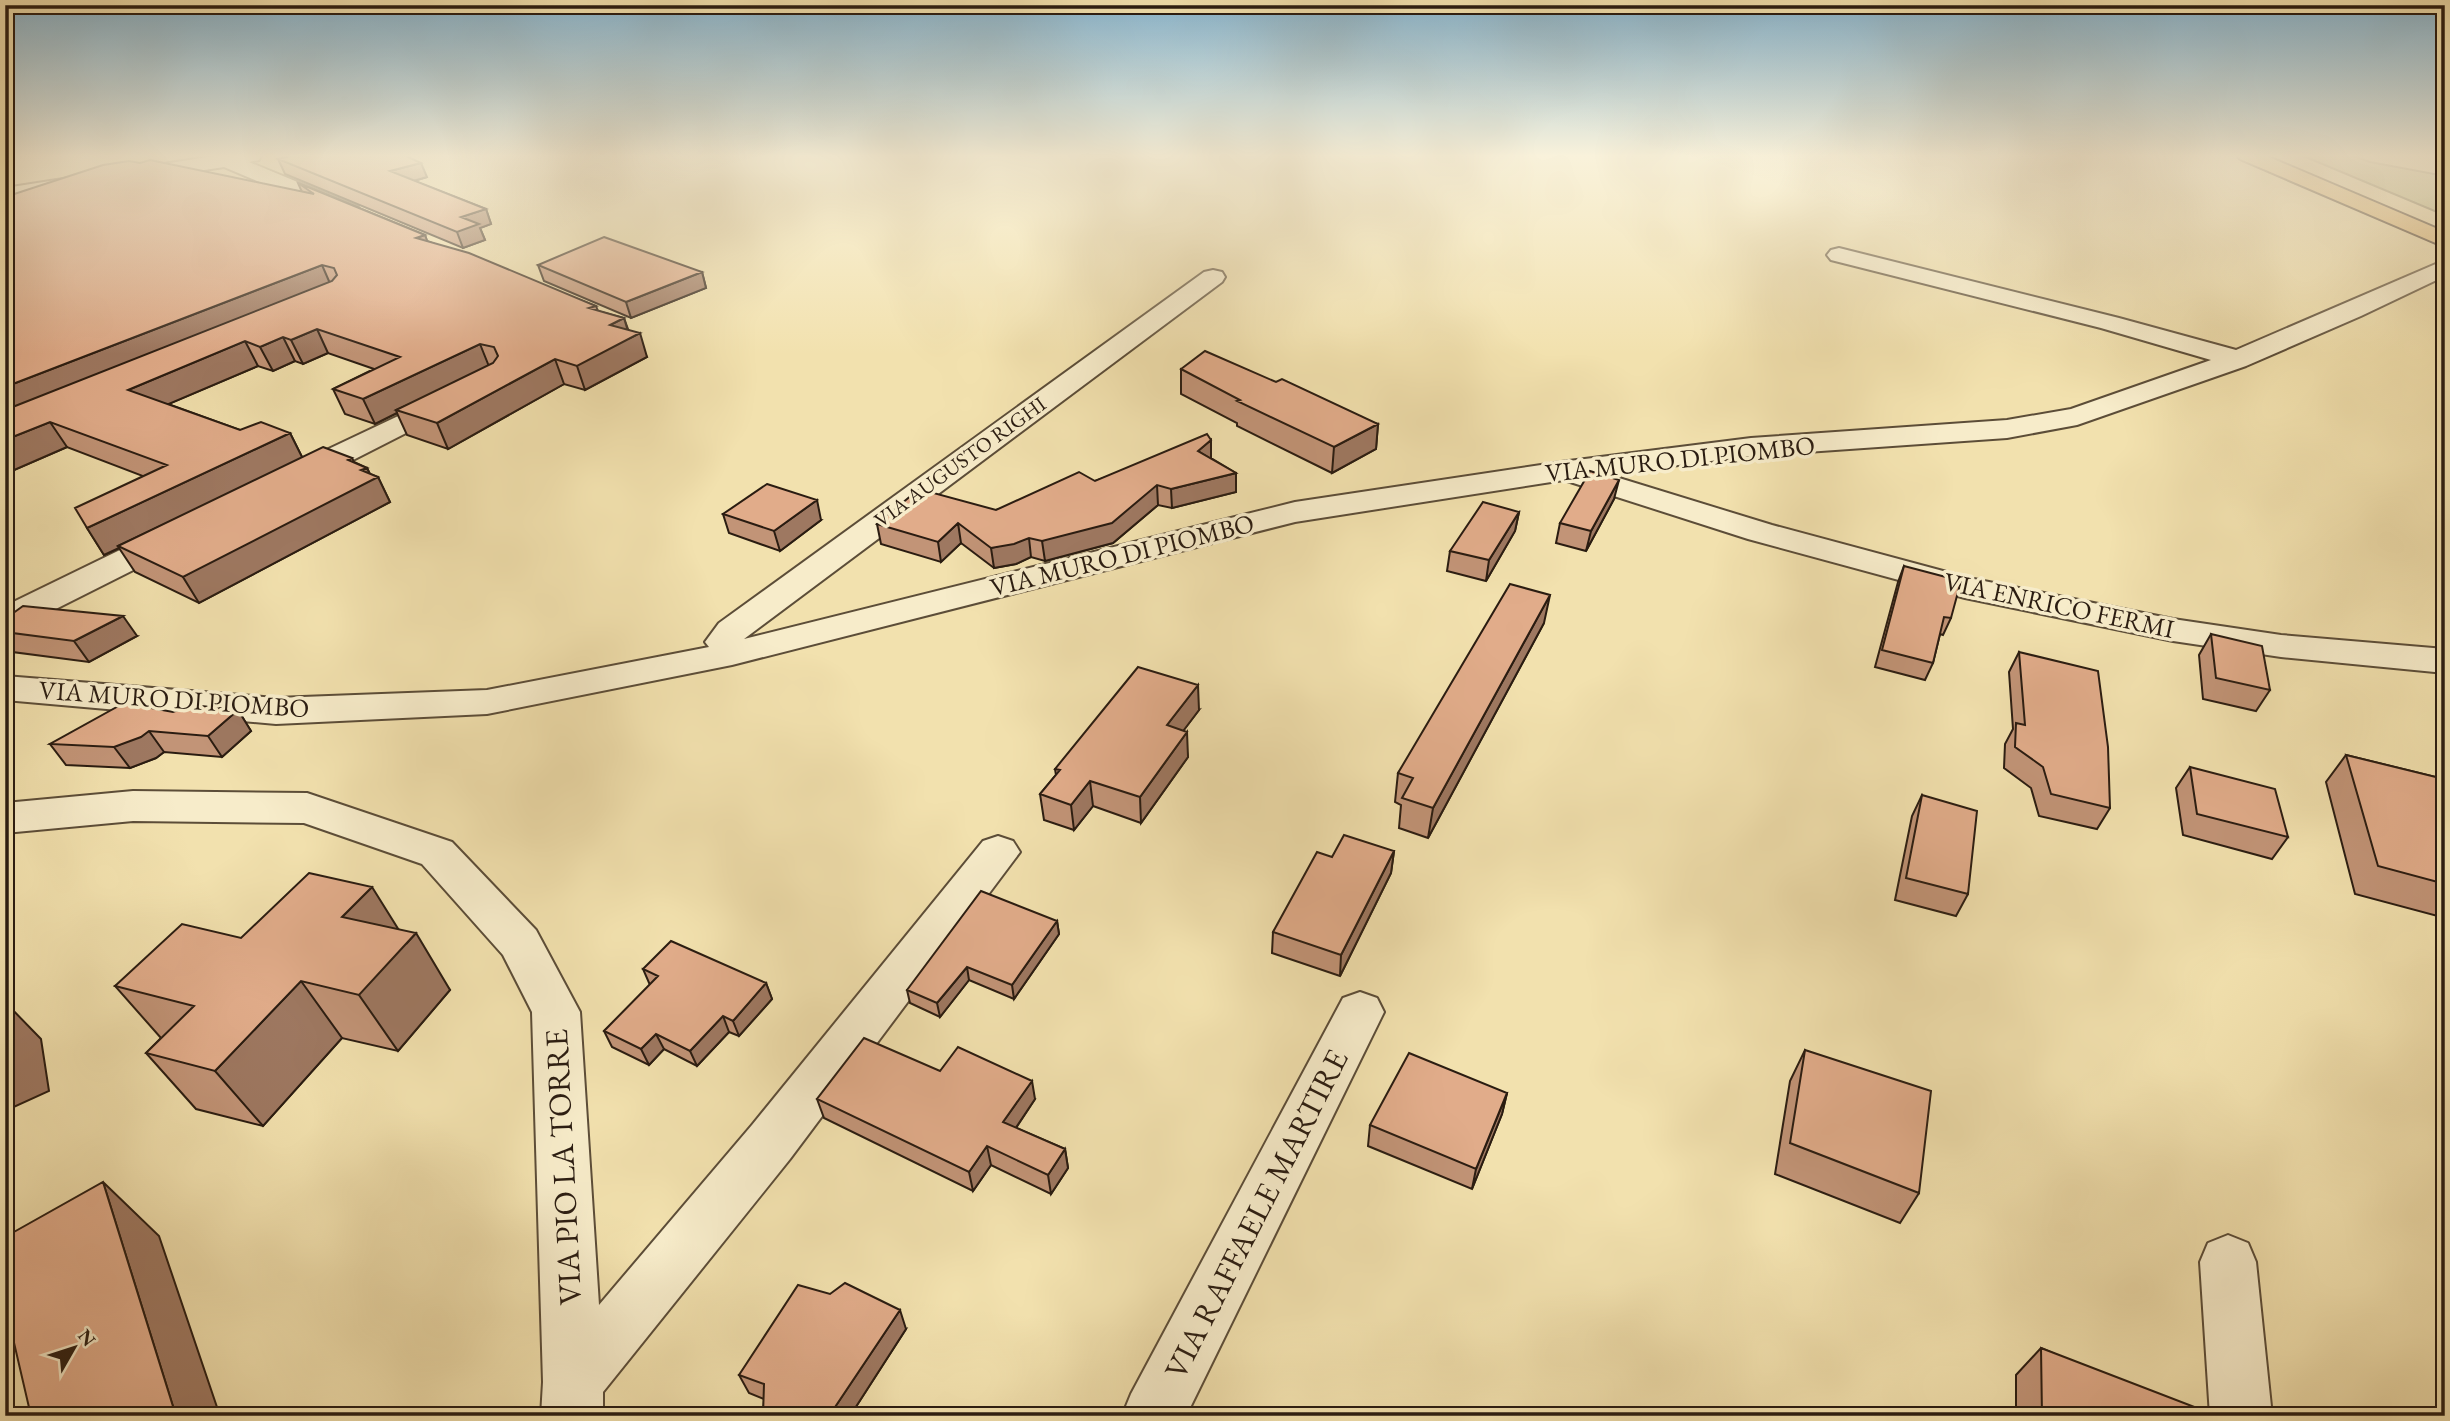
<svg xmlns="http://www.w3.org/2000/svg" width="2450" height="1421" font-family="'EB Garamond',serif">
  <rect width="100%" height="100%" fill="#f2e1ae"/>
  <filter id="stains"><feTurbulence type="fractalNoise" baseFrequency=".00286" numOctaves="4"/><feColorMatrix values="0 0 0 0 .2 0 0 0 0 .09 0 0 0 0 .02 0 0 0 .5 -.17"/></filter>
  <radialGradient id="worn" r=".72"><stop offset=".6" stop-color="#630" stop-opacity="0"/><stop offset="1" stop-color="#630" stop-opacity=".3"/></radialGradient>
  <!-- green -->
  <path fill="#bfc187" stroke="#746e4c" stroke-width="2" d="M2301,155h50l19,7 75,14v36h-8z"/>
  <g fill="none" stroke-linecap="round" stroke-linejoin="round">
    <defs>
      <path id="minor" d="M220,155h41l-2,5 -10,2 109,45 3,5 -3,5h-16l-118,-50 -92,14 -7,-2 -3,-4 3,-4 7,-2z
        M76,177l7,2 4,4 -4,4 -78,13v-12z
        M1839,248l280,70 117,32 209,-90v16l-84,40 -115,50 -169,59 -70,13 -256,18 -145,18 166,51 197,53 204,41 108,16 164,14v24l-164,-16 -108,-16 -208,-43 -217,-59 -184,-59 -269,42 -563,143 -245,49 -211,10 -271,-24v-24l271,22 211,-8 222,-43 -4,-5 14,-19 485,-351 9,-2 9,2 3,5 -3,5 -478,357 551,-137 266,-40 190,-24 256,-18 64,-11 140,-49 -110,-32 -270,-68 -4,-5 4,-5z
        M449,392l10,2 4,6 -4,6 -155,79 -11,2 -11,-2 -4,-7 4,-7z
        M173,527l12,3 4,7 -4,7 -167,84 -13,3v-25l156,-76z
        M133,791l174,2 145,49 84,88 44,82 19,293 153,-180 231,-284 15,-5 15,5 7,11 -230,307 -187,233v24h-62l2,-34 -11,-370 -29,-57 -81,-91 -118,-41 -171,-2 -128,12v-30z
        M1360,992l17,6 7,14 -198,404h-64l9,-22 212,-396z
        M2228,1235l20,8 8,19 16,154h-62l-10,-154 8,-19z"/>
      <path id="highway" d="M2237,155h27l181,77v15l-205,-88z"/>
    </defs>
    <!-- minor casing -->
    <use href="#minor" stroke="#5c4d38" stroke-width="4"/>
    <!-- highway casing -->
    <use href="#highway" stroke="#2a1c11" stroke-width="4"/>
    <!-- minor -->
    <use href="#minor" fill="#f7ecca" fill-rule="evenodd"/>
    <!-- highway -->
    <use href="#highway" fill="#e9c077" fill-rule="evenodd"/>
  </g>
  <!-- wall -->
  <path fill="#c29477" stroke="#2a1c11" stroke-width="2" d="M278,159l149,18 -13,4 72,28 5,15 -11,4 5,12 -22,8 -178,-74z
    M298,183l127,52 2,6 169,65 2,5 26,7 4,11 19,28 -62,33 -21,-6 -116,65 -41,-14 -10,-22 -22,11 -30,-10 -12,-25 41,-20 -46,-16 -25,11 -8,-3 -22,10 -15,-5 -90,38 72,26 50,3 12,24 50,1 2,4 13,6 3,6 8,3 12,25 -191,101 -64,-31 -16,-24 -15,7 -17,-27 56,-52 -76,-29 -62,27v-277l297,-5z
    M538,265l164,7 4,16 -75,30 -87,-37z
    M1181,369l197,55 -2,25 -44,24 -95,-47v-3l-56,-29z
    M1211,440v18l25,15v19l-64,16 -14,-3 -45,38 -68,18 -14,-4 -15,7 -22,4 -33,-25 -20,19 -60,-18 -4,-20 119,-14 99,-29z
    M1614,499l-28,52 -30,-8 4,-20z
    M1519,512l-4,19 -29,50 -39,-10 3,-20z
    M723,514l98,6 -41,31 -51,-18z
    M1904,566l47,52 -8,17 -3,-1 -7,29 -8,17 -50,-13 23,-85z
    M5,619l132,17 -48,26 -84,-11z
    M1544,623l-116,215 -29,-10 2,-23 -6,-3 3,-29z
    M2211,634l59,56 -14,21 -53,-12 -4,-44z
    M2019,652l91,156 -13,21 -58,-13 -8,-28 -27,-20 1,-24 8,-15 -4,-57z
    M238,710l13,21 -29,26 -58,-5 -8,6 -26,10 -64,-3 -16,-21 123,-32z
    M1199,710l-16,21 5,26 -47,66 -48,-17 -19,24 -30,-10 -4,-26 16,-19 -1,-6z
    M2346,755l98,24 1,139 -90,-24 -29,-112z
    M2190,767l98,70 -16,22 -89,-24 -7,-47z
    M1922,795l46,99 -12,22 -61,-16 17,-84z
    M1394,851l-3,22 -51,103 -68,-23 1,-21 59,-75z
    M1057,921l2,13 -45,65 -45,-19 -29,37 -30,-14 -3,-13z
    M398,929l52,61 -52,61 -56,-13 -79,88 -67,-17 -50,-56 15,-15 -46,-52 126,-48z
    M643,969l123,14 6,16 -33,37 -10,-4 -32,34 -33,-17 -15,16 -37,-18 -8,-16 46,-46z
    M1805,1050l114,143 -19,30 -125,-49 15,-93z
    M940,1071l95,28 -19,29 49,21 3,19 -17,26 -60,-29 -18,26 -149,-73 -7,-19z
    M1507,1093l-5,21 -30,75 -104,-43 2,-21z
    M906,1329l-56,87h-87l1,-17 -15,-6 -10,-18z
    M2041,1348l157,68h-182v-41z
    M2445,1388v28h-1l-5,-24z"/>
  <!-- shaded-wall -->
  <path fill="#9e7861" stroke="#2a1c11" stroke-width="2" d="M421,163l6,14 -31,9 -6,-15z
    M486,209l5,15 -11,4 5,12 -22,8 -6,-16 4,-15z
    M425,235l8,22 -17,-19z
    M322,265l10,23 -327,131v-32z
    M702,272l4,16 -75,30 -5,-16z
    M624,318l6,20 10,-5 7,24 -62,33 -8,-24 33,-41z
    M317,329l11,24 -25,11 -12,-24z
    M283,337l12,24 -22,10 -13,-24z
    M245,341l13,25 -115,49 -15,-25z
    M480,344l10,25 -94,41 1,3 -22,11 -12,-25z
    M555,359l9,25 -116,65 -11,-26z
    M50,422l17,25 -62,27v-34z
    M1378,424l-2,25 -44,24 2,-26z
    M290,433l13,26 -185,87 1,2 -15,7 -17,-27z
    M1211,440v19l-13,-8z
    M367,468l5,11 6,-2 12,25 -191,101 -16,-26z
    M1236,473v19l-64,16 -1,-19z
    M1619,480l-5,19 -28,52 5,-20z
    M1157,485l1,20 -45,38 -68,18 -3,-20z
    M817,500l4,20 -41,31 -6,-20z
    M1519,512l-4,19 -29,50 3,-21z
    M958,523l3,20 -20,19 -3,-20z
    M1029,538l2,19 -15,7 -22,4 -3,-20z
    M1550,595l-6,28 -116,215 5,-30z
    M123,616l14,20 -48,26 -15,-21z
    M1198,685l1,25 -31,41 -1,-26z
    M238,710l13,21 -29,26 -14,-21z
    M149,731l15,21 -8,6 -26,10 -16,-21z
    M1187,732l1,25 -47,66 -1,-26z
    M1090,781l3,25 -19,24 -3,-25z
    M1394,851l-3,22 -51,103 1,-21z
    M5,863l2,2 5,37 -7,3z
    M372,887l35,56 9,-10 34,57 -52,61 -39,-56 -17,-78z
    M1057,921l2,13 -45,65 -2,-14z
    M967,967l2,13 -29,37 -3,-14z
    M301,981l41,57 -79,88 -48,-55z
    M766,983l6,16 -33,37 -6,-15z
    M5,1002l36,37 8,52 -44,20z
    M723,1016l6,16 -32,34 -7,-15z
    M656,1034l8,15 -15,16 -8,-16z
    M1032,1081l3,18 -28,42 -4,-19z
    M1507,1093l-5,21 -30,75 4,-20z
    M987,1146l4,19 -18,26 -4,-19z
    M1065,1149l3,19 -17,26 -3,-19z
    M103,1182l56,54 61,180h-44z
    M900,1310l6,19 -56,87h-21z"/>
  <!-- building -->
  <path fill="#e1ac8a" stroke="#2a1c11" stroke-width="2" d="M295,155h109l17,8 -31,8 96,38 -25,8 18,7 -22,8 -179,-73z
    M150,160l164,34 -16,-11 127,52 -9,3 53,15 127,53 -7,2 35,10 -14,7 30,8 -63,33 -22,-7 -118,64 -41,-13 97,-47 5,-7 -4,-9 -14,-3 -117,55 -30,-10 67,-32 -83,-28 -26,11 -8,-3 -23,10 -15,-6 -117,49 112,40 21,-8 29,11 -203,95 -12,-20 92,-43 -117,-43 -45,18v-30l327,-129 5,-6 -3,-7 -12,-3 -317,122v-190l98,-32 26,-4 11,2z
    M604,237l98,35 -76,30 -88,-37z
    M1205,351l71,31 6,-3 96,45 -44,23 -97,-46 3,-1 -59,-31z
    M1207,434l4,6 -13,11 38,22 -65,16 -14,-4 -45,38 -70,18 -13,-3 -15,6 -23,4 -33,-25 -20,19 -61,-18 42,-35 77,21 83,-38 16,9z
    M323,447l29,11 -4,2 19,8 -6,2 17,7 -195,100 -65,-31z
    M1590,471l29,9 -28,51 -31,-8z
    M767,484l50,16 -43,31 -51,-17z
    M1483,502l36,10 -30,48 -39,-9z
    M1904,566l57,15 -10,37 -7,-1 -11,46 -51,-13z
    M1510,584l40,11 -117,213 -31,-10 11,-20 -15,-5z
    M23,606l100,10 -49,25 -69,-9v-13z
    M2211,634l51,12 8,44 -54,-12z
    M2019,652l79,19 10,76 2,61 -59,-14 -8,-27 -28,-20 1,-24 9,2z
    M1138,667l60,18 -31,40 20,7 -47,65 -50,-16 -19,24 -31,-11 20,-24 -5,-1z
    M124,703l49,9 19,-7 46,5 -30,26 -59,-5 -8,6 -27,10 -64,-3z
    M2346,755l98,24 1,105 -67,-18z
    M2190,767l85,22 13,48 -91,-23z
    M1922,795l55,16 -9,83 -62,-16z
    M1344,835l50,16 -53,104 -68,-23 44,-80 15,5z
    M309,873l63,14 -30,30 74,16 -57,62 -58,-14 -86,90 -69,-18 48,-47 -79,-20 67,-62 59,14z
    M981,891l76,30 -45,64 -45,-18 -30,36 -30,-13z
    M671,941l95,42 -33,38 -10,-5 -33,35 -34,-17 -15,15 -37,-18 54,-55 -15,-7z
    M864,1038l76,33 18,-24 74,34 -29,41 62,27 -17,26 -61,-29 -18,26 -152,-73z
    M1805,1050l126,41 -12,102 -129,-50z
    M1409,1053l98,40 -31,76 -106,-44z
    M103,1182l73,234h-145l-26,-112v-67z
    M845,1283l55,27 -71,106h-66l1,-32 -25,-9 59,-90 32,9z
    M2041,1348l156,60 1,8h-156z"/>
  <!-- sky -->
  <linearGradient id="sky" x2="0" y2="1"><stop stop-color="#89b7d1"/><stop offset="0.44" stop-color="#f9f2db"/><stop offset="1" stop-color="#f9f2db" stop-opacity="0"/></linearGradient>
  <rect width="2450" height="354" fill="url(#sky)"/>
  <g text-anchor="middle" stroke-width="7" stroke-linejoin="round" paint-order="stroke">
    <!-- far-street labels -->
    <g font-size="21" fill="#2a1c11" stroke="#f7ecca">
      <text transform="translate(960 462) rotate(-36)" y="7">VIA AUGUSTO RIGHI</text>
    </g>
    <!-- street labels -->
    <g font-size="26" fill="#2a1c11" stroke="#f7ecca">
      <text transform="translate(1680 459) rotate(-6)" y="9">VIA MURO DI PIOMBO</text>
      <text transform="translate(1122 555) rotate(-14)" y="9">VIA MURO DI PIOMBO</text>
      <text transform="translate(2059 605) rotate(12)" y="9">VIA ENRICO FERMI</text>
      <text transform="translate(174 699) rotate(4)" y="9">VIA MURO DI PIOMBO</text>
    </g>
    <!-- near-street labels -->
    <g font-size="32" fill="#2a1c11" stroke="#f7ecca">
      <text transform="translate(563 1167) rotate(-93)" y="11">VIA PIO LA TORRE</text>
      <text transform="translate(1256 1214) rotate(-63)" y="11">VIA RAFFAELE MARTIRE</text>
    </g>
  </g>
  <!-- margin -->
  <rect width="2450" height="1421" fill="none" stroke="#f2e1ae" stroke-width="28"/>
  <rect x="7" y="7" width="2436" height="1407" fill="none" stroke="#2a1c11" stroke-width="3.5"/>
  <rect x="14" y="14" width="2422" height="1393" fill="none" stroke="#2a1c11" stroke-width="2"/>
  <!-- north arrow -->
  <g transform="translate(74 1348) rotate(51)" stroke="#f7ecca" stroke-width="5" paint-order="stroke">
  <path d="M0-5L12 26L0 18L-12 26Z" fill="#2a1c11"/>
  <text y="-10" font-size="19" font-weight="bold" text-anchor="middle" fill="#2a1c11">N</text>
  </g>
  <rect width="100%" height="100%" filter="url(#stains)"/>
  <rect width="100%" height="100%" fill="url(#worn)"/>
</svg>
